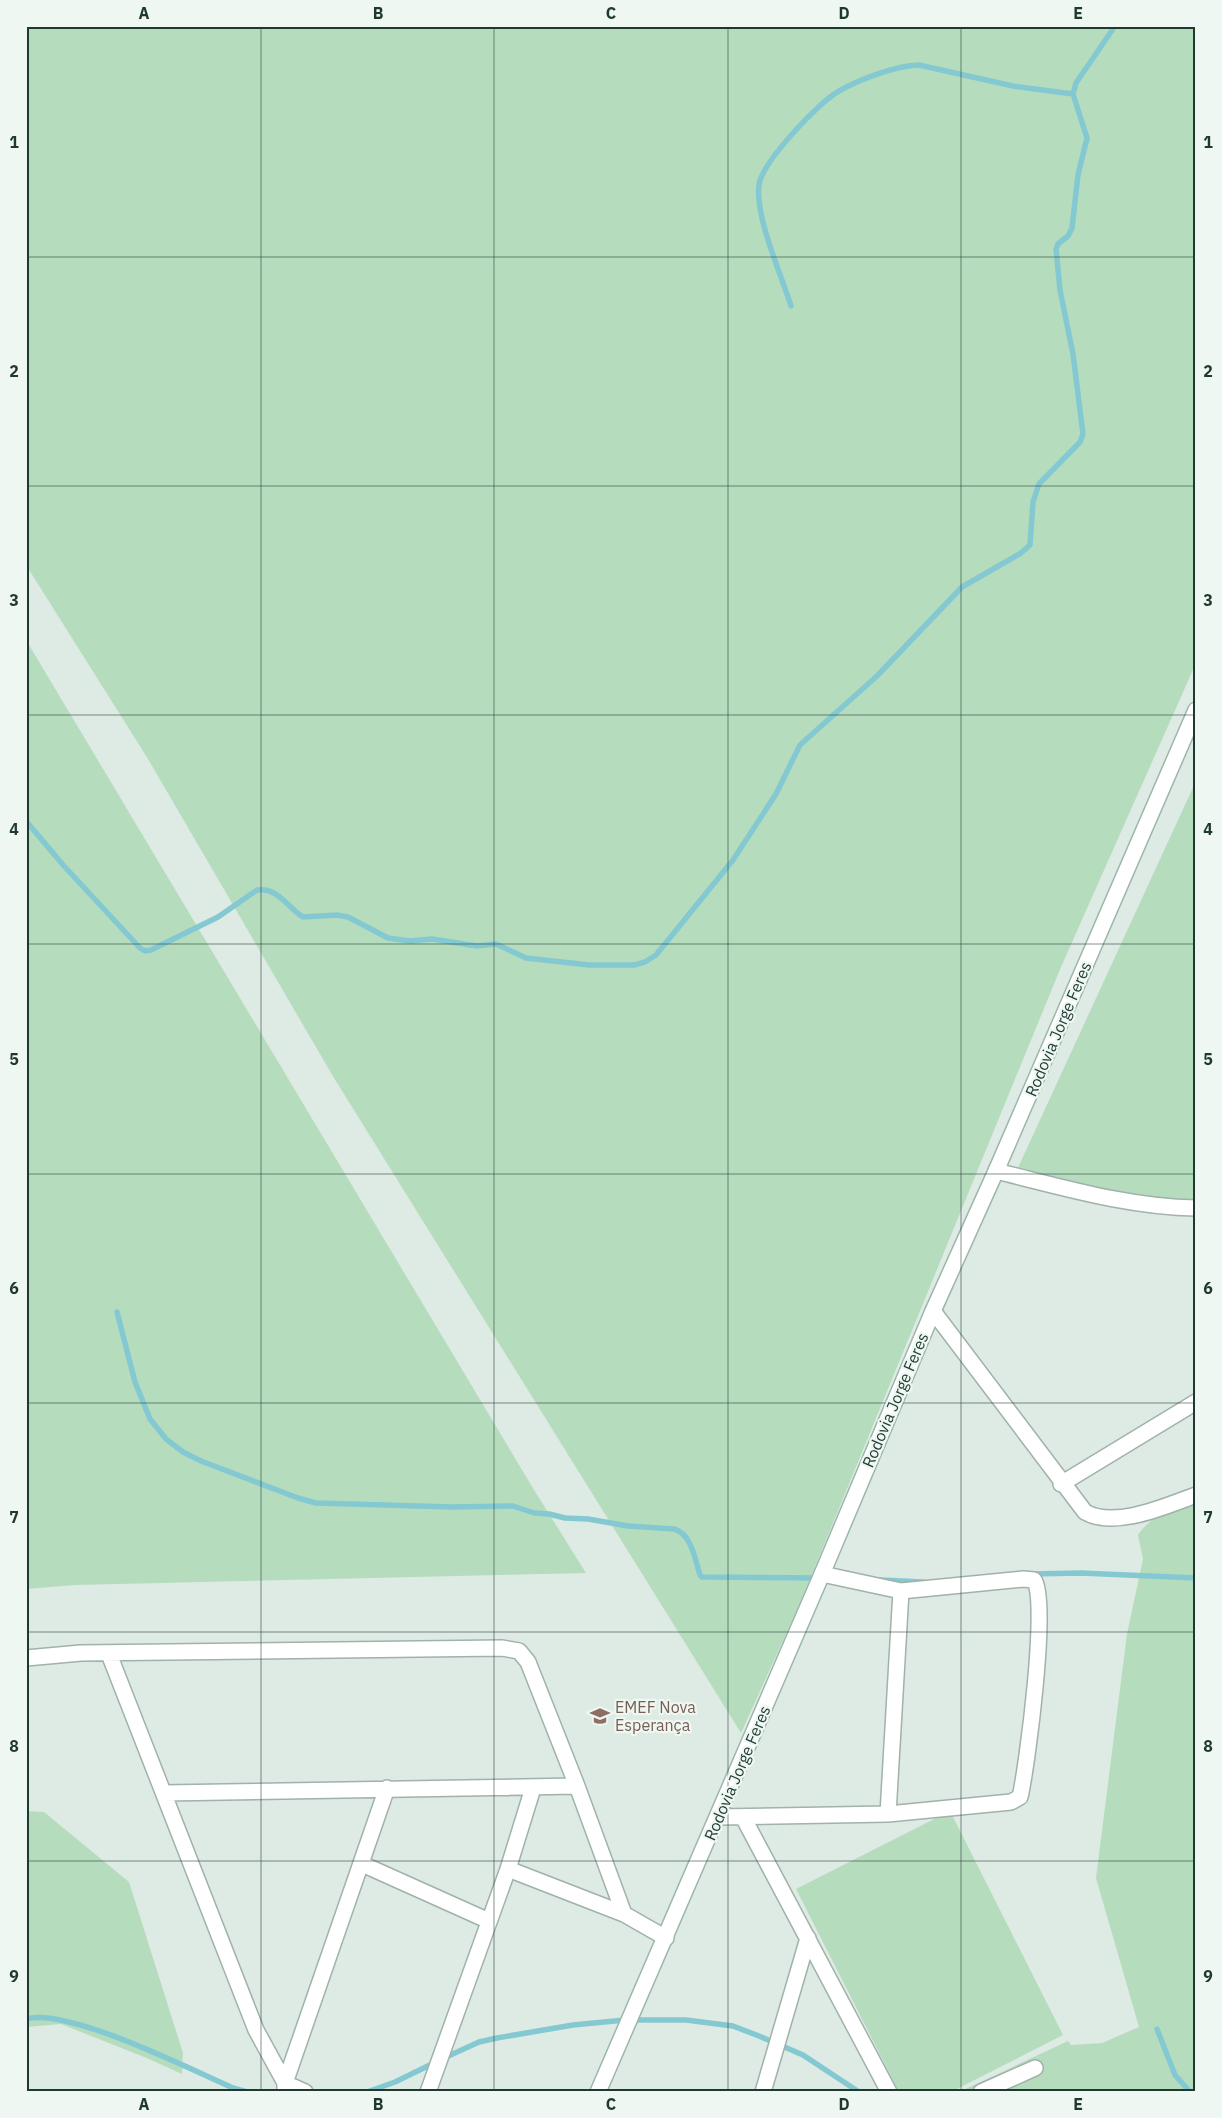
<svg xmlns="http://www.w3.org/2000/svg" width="1222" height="2118" font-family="'IBM Plex Sans',sans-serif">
  <rect width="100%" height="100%" fill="#deeae4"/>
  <!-- green -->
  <path fill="#b6dcbe" d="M26,26h1170v637l-135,304 -260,634 -60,132 -407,-655 -186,-319 -122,-194z
    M26,640l505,845 55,88 -511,12 -49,4z
    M1196,781v424h-30l-150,-33z
    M1196,1499v593h-237l109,-51 3,4 31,-2 37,-16 -43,-149 31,-244 16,-75 -5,-24c13,-19 35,-30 58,-36z
    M26,1811l18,1 85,70 54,171 -1,21 -33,-15 -88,-35 -35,3z
    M950,1811l113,224 -112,57h-52l-103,-203z"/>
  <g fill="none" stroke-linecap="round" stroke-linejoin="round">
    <!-- stream -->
    <path stroke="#84c9d1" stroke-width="5.5" d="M791,306c-10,-32 -36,-89 -32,-121 3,-23 60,-83 80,-94 21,-12 56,-25 80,-26l94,21 60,8
      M26,821l38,45 76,82 5,3 6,-1 67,-33 39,-27c21,-3 30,17 46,27l34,-2 11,2 40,21 22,3 22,-2 45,7 19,-2 30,14 63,7h45l11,-3 11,-7 77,-95 43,-66 24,-49 77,-69 85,-89 59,-34 9,-8 3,-43 6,-18 41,-42 3,-8 -10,-80 -13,-64 -4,-41 2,-5 10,-8 4,-8 6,-53 9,-37 -14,-44 3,-11 39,-57
      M117,1312l18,70 15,37 16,20 17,13 18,9 97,37 18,5 137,4 60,-1 21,7 15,1 16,4 23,1 40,7 46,3c18,5 21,31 26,46l2,2 117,1
      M1030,1574l51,-1 115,5
      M880,1580l43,2
      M26,2019c41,-12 164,50 207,69l14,4
      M1157,2029l18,46 15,17
      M444,2058l35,-16 18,-4 76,-13 52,-5h61l47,6 26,10 44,19 56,37
      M367,2092l28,-10 41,-20"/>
    <defs>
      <path id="street" d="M996,1171c66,16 132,36 200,37
        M933,1311l152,201c30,17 81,-6 111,-17
        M1061,1484l135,-82
        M109,1654l147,376 29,53 20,9
        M26,1658l55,-5 421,-5 17,3 9,11 49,124 47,128
        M164,1793l413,-7
        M888,1814l13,-223
        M718,1817l170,-3 123,-12 9,-5c7,-30 29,-197 14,-217l-11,-1 -122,12 -79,-17
        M743,1817l146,275
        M362,1864l127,57
        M508,1869l116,45 42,24
        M285,2090v-7l102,-295
        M428,2092l80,-223 25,-81
        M763,2092l45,-154
        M981,2092l54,-24"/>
      <path id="secondary" d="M598,2092l224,-518 111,-263 63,-140 200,-461"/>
    </defs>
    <!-- street casing -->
    <use href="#street" stroke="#a1b1ab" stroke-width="18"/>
    <!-- secondary casing -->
    <use href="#secondary" stroke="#9db6ab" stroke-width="18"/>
    <!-- street -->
    <use href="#street" stroke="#fff" stroke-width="15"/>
    <!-- secondary -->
    <use href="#secondary" stroke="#fff" stroke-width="15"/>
  </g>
  <!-- grid -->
  <path fill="none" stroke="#1f3931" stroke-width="1" stroke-opacity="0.55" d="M261,26v2066M494,26v2066M728,26v2066M961,26v2066M26,257h1170M26,486h1170M26,715h1170M26,944h1170M26,1174h1170M26,1403h1170M26,1632h1170M26,1861h1170"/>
  <!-- icons -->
  <defs>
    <symbol id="school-bare" viewBox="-9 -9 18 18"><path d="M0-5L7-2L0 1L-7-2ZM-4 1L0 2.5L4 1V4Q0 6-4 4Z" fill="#8d6e63" stroke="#eef7f2" stroke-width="2.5" paint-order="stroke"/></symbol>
  </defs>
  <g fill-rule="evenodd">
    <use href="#school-bare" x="586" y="1702" width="28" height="28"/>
  </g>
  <g text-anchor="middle" stroke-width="4.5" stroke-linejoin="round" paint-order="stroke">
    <!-- street labels -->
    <g font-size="16" fill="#1f3931" stroke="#eef7f2">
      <text transform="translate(1058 1029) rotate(-67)" y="6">Rodovia Jorge Feres</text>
      <text transform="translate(895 1400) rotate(-67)" y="6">Rodovia Jorge Feres</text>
      <text transform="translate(737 1773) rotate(-67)" y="6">Rodovia Jorge Feres</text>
    </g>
    <!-- education labels -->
    <g font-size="16" fill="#785e54" stroke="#eef7f2" text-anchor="start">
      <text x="615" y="1713">EMEF Nova<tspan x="615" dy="18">Esperança</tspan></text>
    </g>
  </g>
  <!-- border -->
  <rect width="1222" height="2118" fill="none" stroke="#eef7f2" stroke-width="55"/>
  <rect x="28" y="28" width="1166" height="2062" fill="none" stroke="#1f3931" stroke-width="2"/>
  <g font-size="16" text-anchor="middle" font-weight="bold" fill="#1f3931">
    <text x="144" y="19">A</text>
    <text x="378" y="19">B</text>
    <text x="611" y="19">C</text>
    <text x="844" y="19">D</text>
    <text x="1078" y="19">E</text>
    <text x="14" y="148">1</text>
    <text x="1208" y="148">1</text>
    <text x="14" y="377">2</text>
    <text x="1208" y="377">2</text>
    <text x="14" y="606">3</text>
    <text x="1208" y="606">3</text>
    <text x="14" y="835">4</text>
    <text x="1208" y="835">4</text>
    <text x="14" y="1065">5</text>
    <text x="1208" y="1065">5</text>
    <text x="14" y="1294">6</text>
    <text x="1208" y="1294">6</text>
    <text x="14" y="1523">7</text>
    <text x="1208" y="1523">7</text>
    <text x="14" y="1752">8</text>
    <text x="1208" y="1752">8</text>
    <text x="14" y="1982">9</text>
    <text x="1208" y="1982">9</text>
    <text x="144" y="2110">A</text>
    <text x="378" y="2110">B</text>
    <text x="611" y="2110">C</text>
    <text x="844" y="2110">D</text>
    <text x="1078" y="2110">E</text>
  </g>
</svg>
